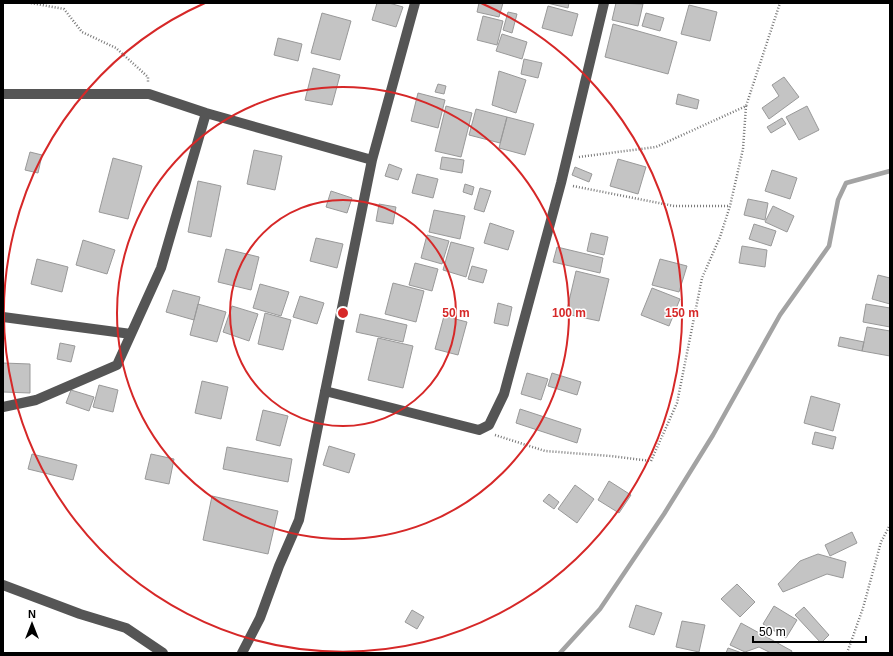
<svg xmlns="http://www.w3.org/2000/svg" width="893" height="656" font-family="Helvetica,sans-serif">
  <rect width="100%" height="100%" fill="#fff"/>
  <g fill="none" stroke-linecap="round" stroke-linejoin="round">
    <!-- stream -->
    <path stroke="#a3a3a3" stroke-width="4.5" d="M560,653l40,-44 64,-95 49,-79 67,-120 49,-69 9,-46 8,-17 44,-12"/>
  </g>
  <!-- building -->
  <path fill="#c4c4c4" stroke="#999" d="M377,3h12l14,4 -7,20 -24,-7z
    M479,3h24l-4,14 -22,-5z
    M547,3h22l-1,5z
    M616,3l27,1 -5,22 -26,-6z
    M689,5l28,7 -7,29 -29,-7z
    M548,6l30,8 -6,22 -30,-8z
    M508,12l9,2 -5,19 -9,-3z
    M322,13l29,8 -11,39 -29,-7z
    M646,13l18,5 -4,13 -18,-5z
    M483,16l20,5 -6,24 -20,-5z
    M613,24l64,18 -9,32 -63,-17z
    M502,34l25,8 -5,17 -26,-8z
    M278,38l24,6 -4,17 -24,-6z
    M524,59l18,4 -4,15 -17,-4z
    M313,68l27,7 -8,30 -27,-5z
    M499,71l27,9 -10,33 -24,-8z
    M784,77l15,20 -30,22 -7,-11 17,-12 -7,-11z
    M438,84l8,2 -2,8 -9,-2z
    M418,93l27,7 -7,28 -27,-7z
    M678,94l21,6 -2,9 -21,-5z
    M446,106l26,7 -11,44 -26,-6z
    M807,106l12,24 -20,10 -13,-23z
    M476,109l31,8 -7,26 -31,-8z
    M507,117l27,7 -9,31 -26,-7z
    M782,118l4,6 -15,9 -4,-6z
    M254,150l28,6 -7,34 -28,-6z
    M30,152l12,3 -4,18 -13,-3z
    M442,157l22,3 -2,13 -22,-4z
    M113,158l29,8 -14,53 -29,-7z
    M618,159l28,8 -8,27 -28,-8z
    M389,164l13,5 -4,11 -13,-4z
    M575,167l17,7 -3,8 -17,-7z
    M772,170l25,8 -7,21 -25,-8z
    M417,174l21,5 -5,19 -21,-5z
    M198,181l23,5 -10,51 -23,-5z
    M465,184l9,3 -2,8 -9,-3z
    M480,188l11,3 -7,21 -10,-3z
    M331,191l21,7 -5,15 -21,-6z
    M748,199l20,4 -3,17 -21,-5z
    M379,204l17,3 -3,17 -17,-3z
    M773,206l21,10 -7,16 -22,-10z
    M434,210l31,6 -5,23 -31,-7z
    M490,223l24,8 -6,19 -24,-7z
    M754,224l22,7 -5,15 -22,-7z
    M591,233l17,4 -4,18 -17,-4z
    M427,235l22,6 -7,23 -21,-6z
    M316,238l27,6 -6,24 -27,-7z
    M83,240l32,10 -8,24 -31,-9z
    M451,242l23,6 -8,29 -23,-7z
    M742,246l25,4 -2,17 -26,-4z
    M557,247l46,11 -3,15 -47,-11z
    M226,249l33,8 -8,33 -33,-8z
    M37,259l31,8 -6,25 -31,-8z
    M660,259l27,7 -8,26 -27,-7z
    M415,263l23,6 -6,22 -23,-6z
    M472,266l15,4 -4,13 -15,-4z
    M576,271l33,8 -10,42 -33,-7z
    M878,275l12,3v26l-18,-5z
    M393,283l31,8 -8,31 -31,-8z
    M260,284l29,8 -8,24 -28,-8z
    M652,288l28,11 -11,27 -28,-11z
    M173,290l27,7 -6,23 -28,-8z
    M300,296l24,7 -7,21 -24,-7z
    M498,303l14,4 -4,19 -14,-3z
    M198,304l28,8 -9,30 -27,-7z
    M866,304l24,4v19l-27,-5z
    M232,306l26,8 -9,27 -26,-9z
    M265,313l26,7 -8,30 -25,-6z
    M360,314l47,11 -4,17 -47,-10z
    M444,316l23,6 -9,33 -23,-6z
    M867,327l23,4v25l-28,-5z
    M840,337l24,5 -2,9 -24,-5z
    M378,338l35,8 -10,42 -35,-8z
    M60,343l15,3 -4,16 -14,-3z
    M3,363l27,1v29l-27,-1z
    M527,373l21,6 -7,21 -20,-6z
    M552,373l29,9 -4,13 -29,-9z
    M202,381l26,6 -7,32 -26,-6z
    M99,385l19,5 -5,22 -20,-5z
    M71,390l23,7 -5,14 -23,-8z
    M811,396l29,8 -7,27 -29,-8z
    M520,409l61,20 -4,14 -61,-20z
    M263,410l25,6 -8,30 -24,-6z
    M815,432l21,5 -3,12 -21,-5z
    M329,446l26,8 -6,19 -26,-8z
    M227,447l65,12 -4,23 -65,-13z
    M32,454l45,11 -4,15 -45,-11z
    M151,454l23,5 -5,25 -24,-5z
    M609,481l22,14 -12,18 -21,-13z
    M575,485l19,14 -17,24 -19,-14z
    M549,494l10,8 -5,7 -11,-8z
    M212,496l66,15 -10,43 -65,-14z
    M852,532l5,11 -27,13 -5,-11z
    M818,554l28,8 -3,16 -16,-4 -44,18 -5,-8 22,-23z
    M737,584l18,18 -15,15 -19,-18z
    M636,605l26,8 -8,22 -25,-8z
    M774,606l23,14 -11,18 -23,-14z
    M804,607l25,28 -8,8 -26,-28z
    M412,610l12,7 -7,12 -12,-7z
    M682,621l23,4 -6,27 -23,-5z
    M741,623l51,28 -1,2h-20l-12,-6 -14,5 -15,-7z
    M728,648l14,5h-16z"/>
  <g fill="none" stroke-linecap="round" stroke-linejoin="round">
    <!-- path -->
    <path stroke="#777" stroke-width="2.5" stroke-dasharray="1 2" stroke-linecap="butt" d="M31,3l33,6 18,23 34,16 32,29v6
      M579,157l77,-10 90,-41 34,-103
      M573,186l101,20h56
      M495,435l50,16 66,5 40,5 26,-58 25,-125 18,-41 10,-31 13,-57 3,-43
      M847,653l16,-45 18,-66 9,-17"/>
    <!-- minor -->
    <path stroke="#555" stroke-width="10" d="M3,94h146l57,19 166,47
      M3,317l128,17
      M325,391l154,39 10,-5 15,-31 57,-211 43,-180
      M3,407l33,-7 81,-35 44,-97 45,-155
      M3,585l77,29 46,14 37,25
      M242,653l18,-35 19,-52 20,-46 73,-360 43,-157"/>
  </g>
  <!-- distance rings -->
  <g fill="none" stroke="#d62828" stroke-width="2">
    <circle cx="343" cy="313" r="113"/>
    <circle cx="343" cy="313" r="226"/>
    <path d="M481 3A339 339 0 1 1 205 3"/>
  </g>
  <circle cx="343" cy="313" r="6" fill="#d62828" stroke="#fff" stroke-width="2"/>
  <g font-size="12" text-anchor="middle" font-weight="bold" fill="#d62828" stroke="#fff" stroke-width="3" stroke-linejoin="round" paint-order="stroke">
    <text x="456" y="317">50 m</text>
    <text x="569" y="317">100 m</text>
    <text x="682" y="317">150 m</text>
  </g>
  <!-- border -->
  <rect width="893" height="656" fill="none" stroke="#000000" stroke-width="8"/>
  <!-- north arrow -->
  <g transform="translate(32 624)" stroke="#ffffff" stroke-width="3" paint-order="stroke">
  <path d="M0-3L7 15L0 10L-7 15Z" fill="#000000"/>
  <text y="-6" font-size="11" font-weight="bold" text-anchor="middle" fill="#000000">N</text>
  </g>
  <!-- scale -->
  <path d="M753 636v6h113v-6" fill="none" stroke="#000000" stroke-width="2"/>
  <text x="759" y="636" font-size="12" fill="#000000" stroke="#ffffff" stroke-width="3" paint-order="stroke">50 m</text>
</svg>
